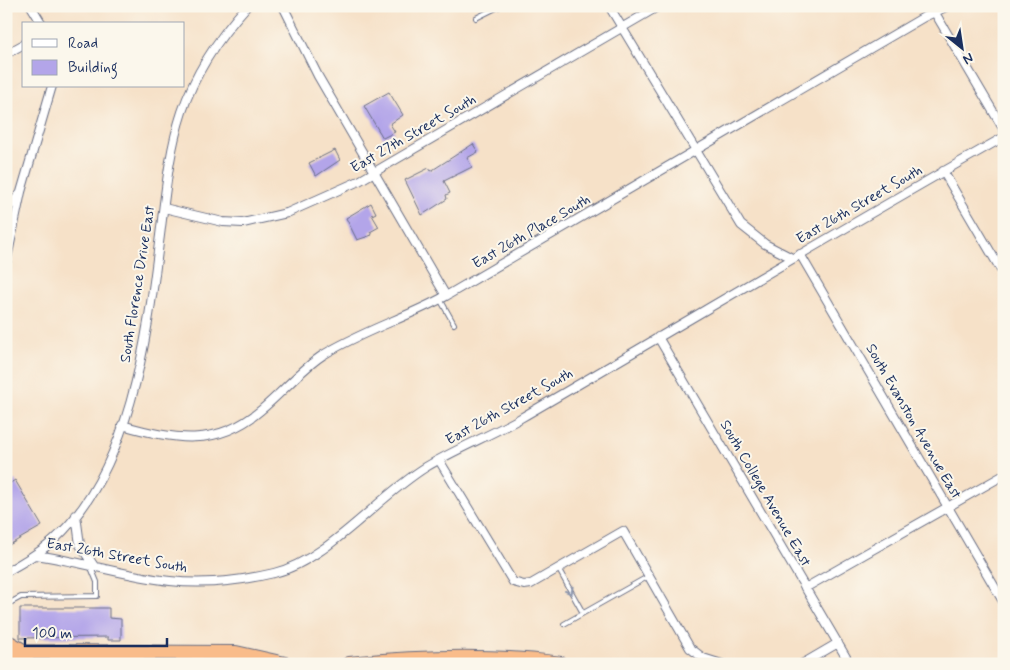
<svg xmlns="http://www.w3.org/2000/svg" width="1010" height="670" font-family="Mynerve,sans-serif">
  <rect width="100%" height="100%" fill="#fbf7ec"/>
  <filter id="ink" filterUnits="userSpaceOnUse"><feTurbulence type="fractalNoise" baseFrequency=".02" numOctaves="2"/><feDisplacementMap in="SourceGraphic" scale="10" xChannelSelector="R" yChannelSelector="G"/><feConvolveMatrix kernelMatrix="1 2 1 2 8 2 1 2 1" color-interpolation-filters="sRGB"/></filter>
  <filter id="wash" filterUnits="userSpaceOnUse"><feTurbulence type="fractalNoise" baseFrequency=".0096" numOctaves="4" result="noise"/><feDisplacementMap in="SourceGraphic" scale="20" xChannelSelector="R" yChannelSelector="G"/><feGaussianBlur stdDeviation="1.12" result="paint"/><feColorMatrix in="noise" values="0 0 0 0 0 0 0 0 0 0 0 0 0 0 0 0 0 1.4 0 .05"/><feComposite in="paint" operator="in"/></filter>
  <g filter="url(#wash)">
    <rect width="100%" height="100%" fill="#f6e1c8"/>
    <g id="blocks">
      <!-- building -->
      <path fill="#b3a5e9" d="M389,92l14,23 -13,9 5,8 -12,6 -19,-32z
        M473,144l5,8 -11,6 5,9 -28,14 6,12 -4,2 1,4 -25,16 -17,-35 24,-12 2,3z
        M335,150l5,10 -24,16 -7,-13z
        M371,203l5,10 -4,2 7,12 -9,5 2,3 -15,5 -11,-22z
        M15,480l27,46 -33,19 -3,-4v-55z
        M20,608h89v10l12,1v21h-13v-3l-88,1z"/>
    </g>
  </g>
  <g filter="url(#ink)">
    <use href="#blocks" fill-opacity="0" stroke="#686d83" stroke-width="1"/>
    <g fill="none" stroke-linecap="round" stroke-linejoin="round">
      <defs>
        <path id="lane" d="M476,18l24,-12
          M440,299l14,25
          M558,568l25,45
          M6,605l15,-8 76,-1v-14l-7,-17
          M564,624l85,-48"/>
        <path id="street" d="M31,6l11,18
          M283,6l35,70 128,220
          M609,6l132,219 24,19 27,14
          M931,6l73,124
          M6,54l18,-10
          M943,171l61,104
          M164,208l59,14 20,1 44,-10 72,-32 300,-175
          M6,210l14,-16
          M800,254l204,349
          M6,263l15,-71 31,-106
          M658,337l192,327
          M122,425c51,15 95,23 139,-15 22,-18 39,-40 62,-55 39,-24 83,-37 123,-59l478,-279 24,-11
          M439,460l74,122 11,3 7,-1 92,-53 67,117 13,10 19,6
          M76,515l4,30 14,21
          M35,555c45,6 89,21 135,26 34,4 70,0 104,-8 54,-13 103,-76 152,-106 30,-18 63,-31 93,-48 162,-94 322,-190 485,-282
          M6,572c17,-10 34,-19 48,-32 76,-69 93,-200 105,-297 6,-44 9,-89 23,-131 13,-39 37,-75 65,-106
          M805,588l199,-113
          M802,664l36,-21"/>
        <path id="highway" d="M6,641l19,11
          M6,655l19,-3 211,1 49,11
          M349,664c70,-7 142,-10 212,0"/>
      </defs>
      <!-- lane casing -->
      <use href="#lane" stroke="#686d83" stroke-width="6"/>
      <!-- street casing -->
      <use href="#street" stroke="#686d83" stroke-width="10"/>
      <!-- highway casing -->
      <use href="#highway" stroke="#686d83" stroke-width="16"/>
      <!-- lane -->
      <use href="#lane" stroke="#fff" stroke-width="4"/>
      <!-- street -->
      <use href="#street" stroke="#fff" stroke-width="8"/>
      <!-- highway -->
      <use href="#highway" stroke="#f9bc8a" stroke-width="14"/>
    </g>
    <!-- one-way arrows -->
    <defs><path id="oneway-chevron" d="M-2-3.5L2.5 0L-2 3.5" fill="none" stroke-width="1.6" stroke-linecap="round" stroke-linejoin="round" transform="scale(1.25)"/></defs>
    <use stroke="#8d97ae" href="#oneway-chevron" transform="translate(570 591) rotate(61)"/>
  </g>
  <g text-anchor="middle" stroke-width="4" stroke-linejoin="round" paint-order="stroke">
    <!-- street labels -->
    <g font-size="15" fill="#1b2f5e" stroke="#fbf7ec">
      <text transform="translate(413 133) rotate(-30)" y="5">East 27th Street South</text>
      <text transform="translate(859 204) rotate(-30)" y="5">East 26th Street South</text>
      <text transform="translate(531 231) rotate(-30)" y="5">East 26th Place South</text>
      <text transform="translate(137 284) rotate(-81)" y="5">South Florence Drive East</text>
      <text transform="translate(509 406) rotate(-29)" y="5">East 26th Street South</text>
      <text transform="translate(914 421) rotate(60)" y="5">South Evanston Avenue East</text>
      <text transform="translate(766 493) rotate(60)" y="5">South College Avenue East</text>
      <text transform="translate(117 555) rotate(10)" y="5">East 26th Street South</text>
    </g>
  </g>
  <!-- margin -->
  <rect width="1010" height="670" fill="none" stroke="#fbf7ec" stroke-width="25"/>
  <!-- legend -->
  <rect x="22" y="22" width="162" height="65" fill="#fbf7ec" stroke="#a1a7b3"/>
  <rect x="32" y="39" width="25" height="8" fill="#ffffff" stroke="#a1a7b3"/>
  <text x="68" y="48" font-size="15" fill="#1b2f5e">Road</text>
  <rect x="32" y="60" width="25" height="15" fill="#b3a5e9" stroke="#a1a7b3"/>
  <text x="68" y="72" font-size="15" fill="#1b2f5e">Building</text>
  <!-- north arrow -->
  <g transform="translate(962 48) rotate(150)" stroke="#fbf7ec" stroke-width="4" paint-order="stroke">
  <path d="M0-4L9 19L0 12L-9 19Z" fill="#1b2f5e"/>
  <text y="-8" font-size="14" font-weight="bold" text-anchor="middle" fill="#1b2f5e">N</text>
  </g>
  <!-- scale -->
  <path d="M25 638v8h142v-8" fill="none" stroke="#1b2f5e" stroke-width="2.5"/>
  <text x="32" y="638" font-size="15" fill="#1b2f5e" stroke="#fbf7ec" stroke-width="4" paint-order="stroke">100 m</text>
</svg>
